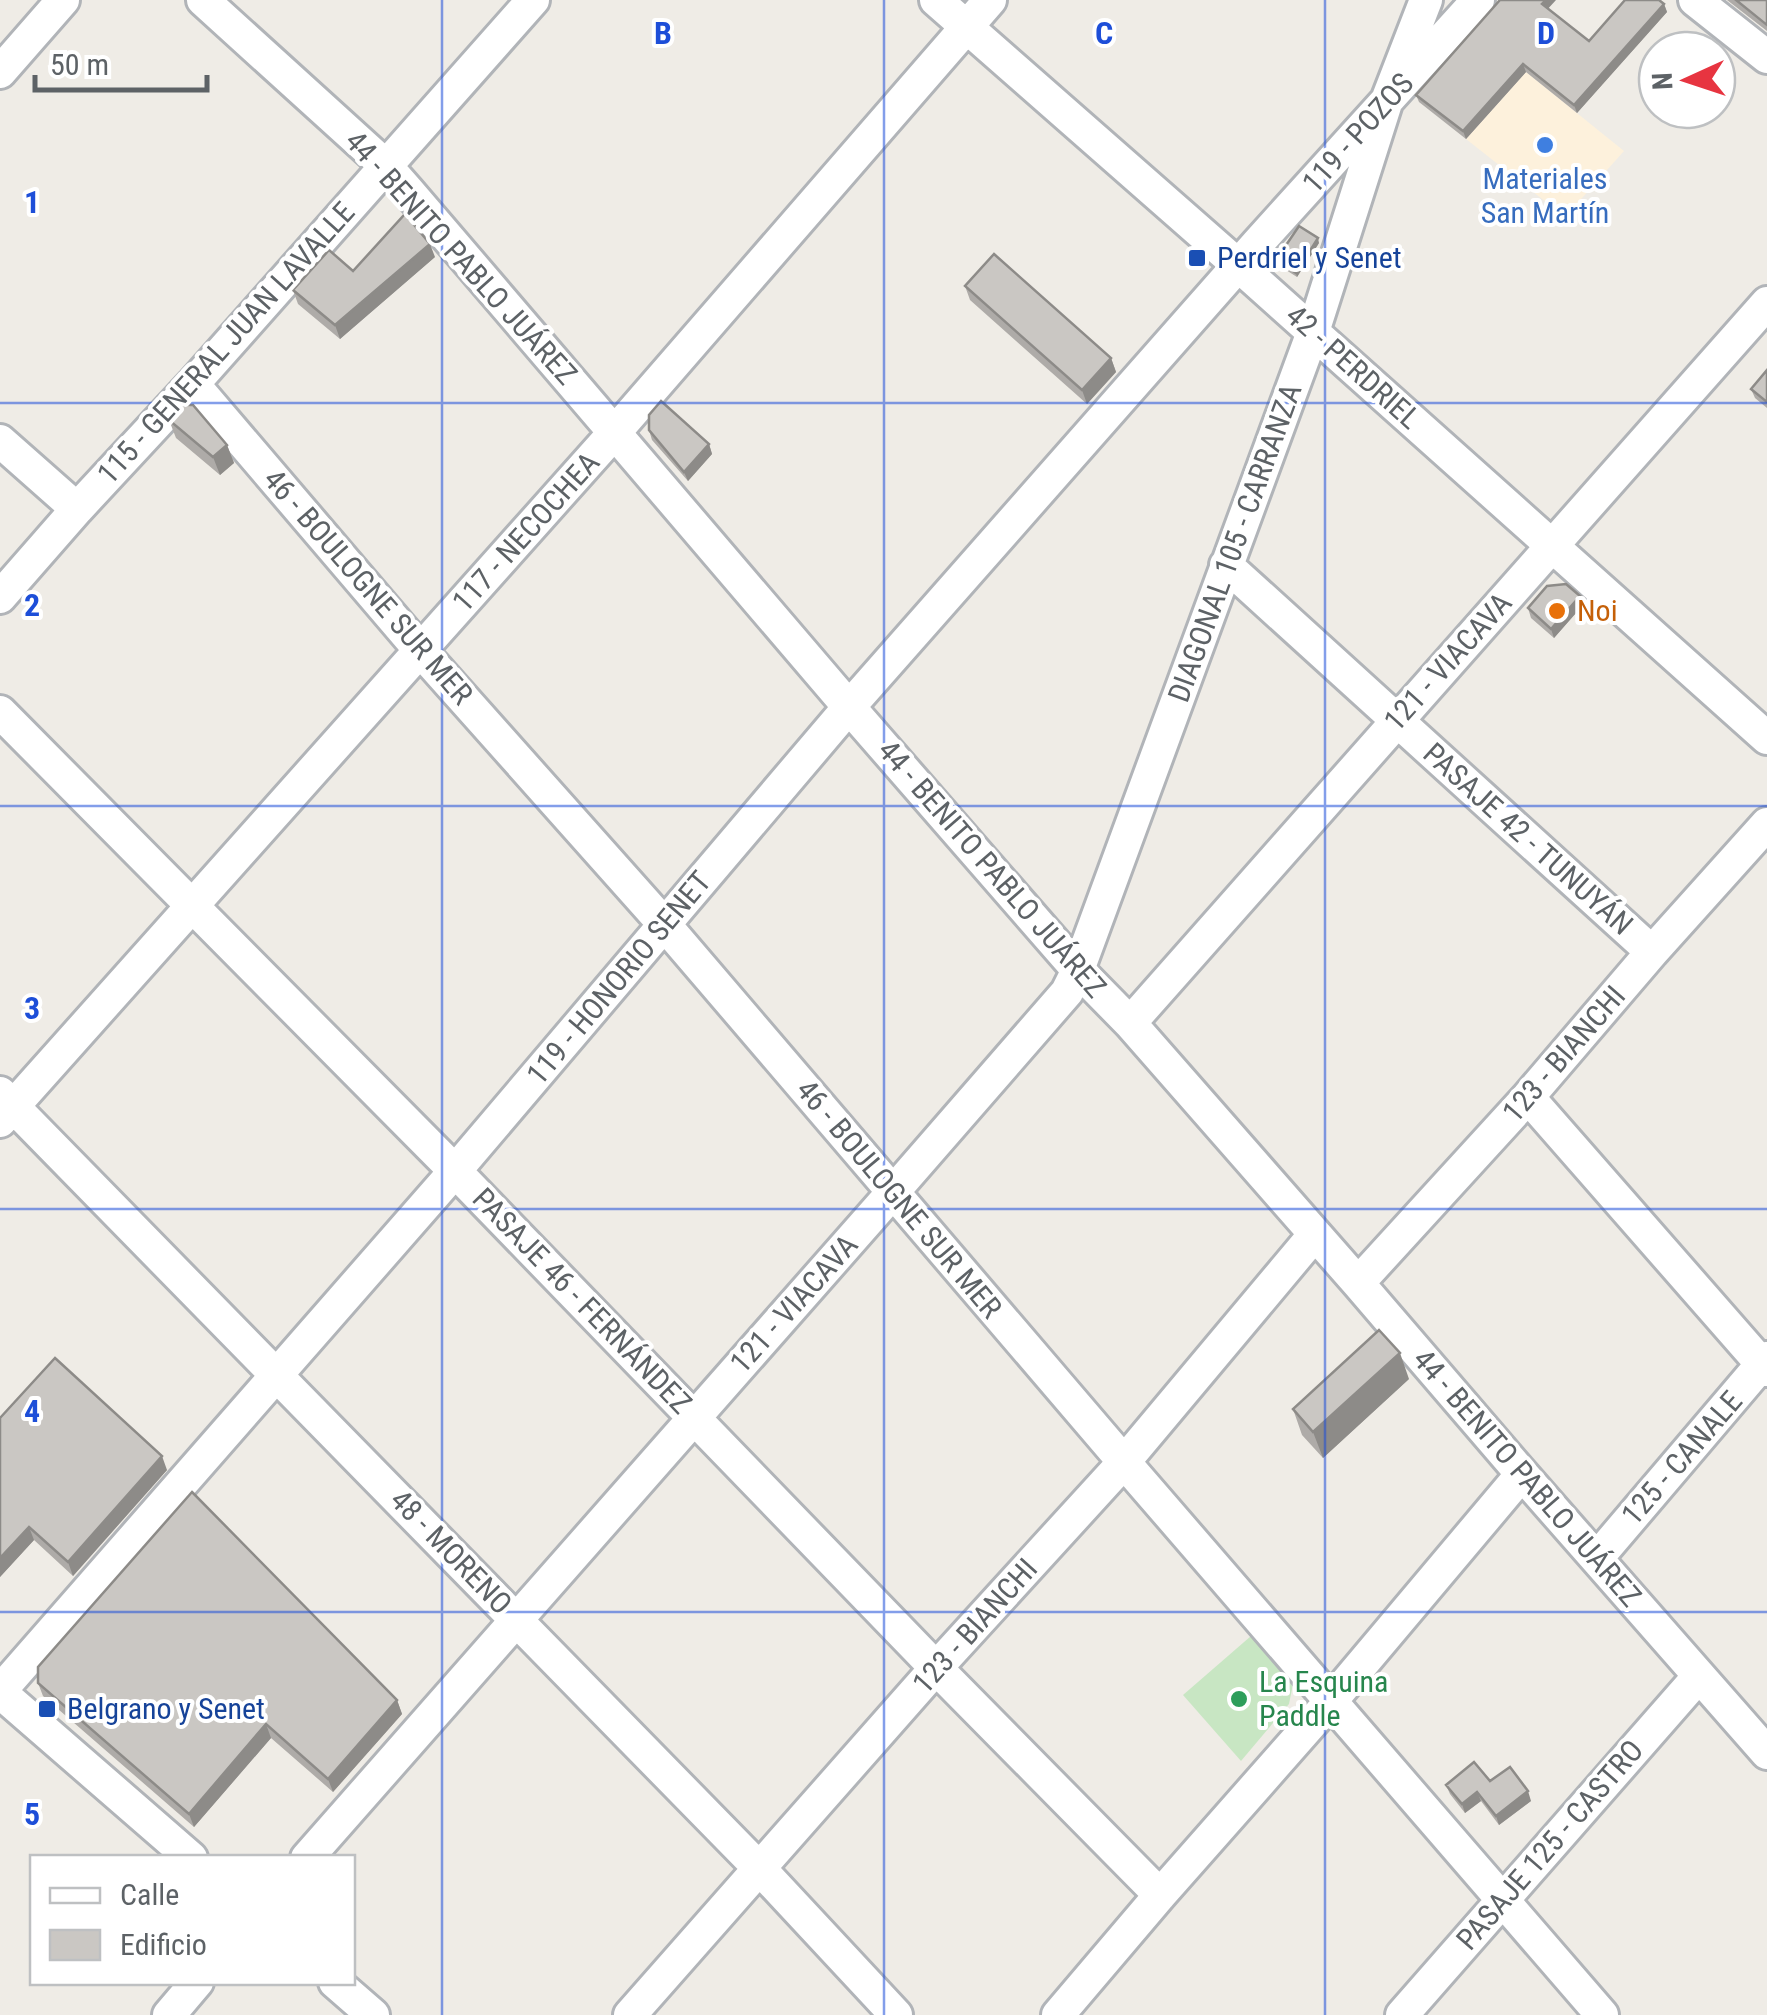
<svg xmlns="http://www.w3.org/2000/svg" width="1767" height="2015" font-family="'Roboto Condensed',sans-serif">
  <rect width="100%" height="100%" fill="#efece6"/>
  <!-- commercial -->
  <path fill="#fdf1dc" d="M1526,72l98,79 -59,66 -99,-78z"/>
  <!-- park -->
  <path fill="#c8e6c3" d="M1251,1636l42,48 -4,20 -48,57 -58,-66z"/>
  <g fill="none" stroke-linecap="round" stroke-linejoin="round">
    <defs>
      <path id="minor" d="M203,0l183,166 22,25 441,516 229,263 52,53 228,260 164,191 245,279
        M936,0l303,266 528,472
        M1695,0l72,57
        M0,72l63,-72
        M193,384l227,266 244,274 460,538 478,553
        M0,441l77,68
        M1226,565l426,387
        M0,597l77,-88 116,-125 340,-384
        M0,712l455,459 481,497 224,227
        M1130,1023l637,-720
        M0,1093l760,776 136,146
        M1528,1097l239,273
        M0,1121l615,-689 375,-432
        M1358,1283l170,-186 124,-145 115,-128
        M1597,1558l170,-200
        M0,1691l455,-520 394,-464 408,-463 221,-244
        M0,1692l191,166
        M307,1858l586,-666 174,-200 11,-22 235,-638 73,-229 40,-103
        M335,1982l38,33
        M169,2015l28,-33
        M630,2015l306,-347 188,-206 191,-228
        M1058,2015l102,-120 171,-194 191,-227
        M1402,2015l297,-339"/>
    </defs>
    <!-- minor casing -->
    <use href="#minor" stroke="#b1b4b8" stroke-width="38"/>
    <!-- minor -->
    <use href="#minor" stroke="#fff" stroke-width="32"/>
  </g>
  <!-- wall -->
  <path fill="#aeaba8" d="M1727,0h40v31z
    M1664,4l3,8 -90,101 -51,-41 -60,67 -47,-37 -3,-7 132,-86 41,32z
    M1319,243l-22,34 -19,-12 -2,-5z
    M435,257l-95,82 -42,-35 -5,-14 60,-19z
    M965,286l146,72 5,14 -29,32 -117,-104z
    M1767,370v38l-12,-10 -4,-9z
    M169,420l58,25 7,18 -14,12 -44,-37z
    M649,430l60,14 3,10 -24,27 -36,-41z
    M1583,605l-29,33 -23,-20 -3,-10z
    M1409,1379l-86,79 -21,-23 -9,-26z
    M0,1418l167,52 -94,106 -39,-36 -34,37z
    M38,1683l359,17 5,14 -69,78 -62,-54 -77,89 -151,-131z
    M1490,1781l41,20 -32,24 -18,-24 -16,12 -15,-19 -4,-9z"/>
  <!-- shaded-wall -->
  <path fill="#8d8b88" d="M1546,0h10l-11,12 -3,-8z
    M1664,4l3,8 -90,101 -3,-8z
    M1523,64l3,8 -60,67 -3,-8z
    M1318,238l1,5 -22,34 -1,-4z
    M430,244l5,13 -95,82 -5,-14z
    M1111,358l5,14 -29,32 -5,-14z
    M709,444l3,10 -24,27 -4,-9z
    M227,445l7,18 -14,12 -7,-18z
    M1580,596l3,9 -29,33 -3,-9z
    M1400,1353l9,26 -86,79 -10,-26z
    M162,1456l5,14 -94,106 -5,-14z
    M29,1527l5,13 -34,37v-19z
    M397,1700l5,14 -69,78 -5,-13z
    M266,1724l5,14 -77,89 -5,-13z
    M1528,1791l3,10 -32,24 -3,-9z
    M1477,1792l4,9 -16,12 -3,-9z"/>
  <!-- building -->
  <path fill="#cac7c3" stroke="#8d8b88" stroke-width="2.5" d="M1500,0h46l-4,4 47,37 36,-41h34l5,4 -90,101 -51,-41 -60,67 -47,-36z
    M1736,0h31v25z
    M405,214l25,30 -95,81 -42,-35 36,-40 24,21z
    M1299,226l19,12 -22,35 -20,-13z
    M994,254l117,104 -29,32 -117,-104z
    M1767,370v32l-16,-13z
    M661,401l48,43 -25,28 -35,-42v-15z
    M183,405h10l34,40 -14,12 -44,-37z
    M1566,584l14,12 -29,33 -23,-21 19,-22z
    M1379,1330l21,23 -87,79 -20,-23z
    M55,1358l107,98 -94,106 -39,-35 -29,31v-140z
    M192,1492l205,208 -69,79 -62,-55 -77,90 -151,-131v-16z
    M1474,1762l16,19 20,-14 18,24 -32,25 -19,-24 -15,12 -16,-19z"/>
  <!-- grid -->
  <path fill="none" stroke="#1d4ed8" stroke-width="2.5" stroke-opacity="0.55" d="M442,0v2015M884,0v2015M1325,0v2015M0,403h1767M0,806h1767M0,1209h1767M0,1612h1767"/>
  <!-- markers -->
  <circle fill="#3f7fe0" stroke="#fff" stroke-width="4" cx="1545" cy="145" r="10"/>
  <g fill="#1a4fb4" stroke="#fff" stroke-width="4">
    <rect x="1187" y="248" width="20" height="20" rx="5"/>
    <rect x="37" y="1699" width="20" height="20" rx="5"/>
  </g>
  <circle fill="#e8710a" stroke="#fff" stroke-width="4" cx="1557" cy="611" r="10"/>
  <circle fill="#2e9e5b" stroke="#fff" stroke-width="4" cx="1239" cy="1699" r="10"/>
  <g text-anchor="middle" stroke-width="8" stroke-linejoin="round" paint-order="stroke">
    <!-- street labels -->
    <g font-size="30" fill="#5d6266" stroke="#fff">
      <text transform="translate(1358 133) rotate(-48)" y="10">119 - POZOS</text>
      <text transform="translate(461 258) rotate(48)" y="10">44 - BENITO PABLO JUÁREZ</text>
      <text transform="translate(226 343) rotate(-48)" y="10">115 - GENERAL JUAN LAVALLE</text>
      <text transform="translate(1353 367) rotate(42)" y="10">42 - PERDRIEL</text>
      <text transform="translate(526 532) rotate(-48)" y="10">117 - NECOCHEA</text>
      <text transform="translate(1235 543) rotate(-70)" y="10">DIAGONAL 105 - CARRANZA</text>
      <text transform="translate(368 587) rotate(49)" y="10">46 - BOULOGNE SUR MER</text>
      <text transform="translate(1448 662) rotate(-48)" y="10">121 - VIACAVA</text>
      <text transform="translate(1528 839) rotate(42)" y="10">PASAJE 42 - TUNUYÁN</text>
      <text transform="translate(992 869) rotate(49)" y="10">44 - BENITO PABLO JUÁREZ</text>
      <text transform="translate(619 978) rotate(-50)" y="10">119 - HONORIO SENET</text>
      <text transform="translate(1564 1054) rotate(-49)" y="10">123 - BIANCHI</text>
      <text transform="translate(899 1199) rotate(50)" y="10">46 - BOULOGNE SUR MER</text>
      <text transform="translate(582 1301) rotate(46)" y="10">PASAJE 46 - FERNÁNDEZ</text>
      <text transform="translate(794 1304) rotate(-48)" y="10">121 - VIACAVA</text>
      <text transform="translate(1682 1458) rotate(-49)" y="10">125 - CANALE</text>
      <text transform="translate(1527 1478) rotate(49)" y="10">44 - BENITO PABLO JUÁREZ</text>
      <text transform="translate(451 1552) rotate(46)" y="10">48 - MORENO</text>
      <text transform="translate(975 1626) rotate(-48)" y="10">123 - BIANCHI</text>
      <text transform="translate(1550 1845) rotate(-49)" y="10">PASAJE 125 - CASTRO</text>
    </g>
    <!-- shop labels -->
    <g font-size="30" fill="#366cbe" stroke="#fff">
      <text x="1545" y="189">Materiales<tspan x="1545" dy="34">San Martín</tspan></text>
    </g>
    <!-- transit labels -->
    <g font-size="30" fill="#164399" stroke="#fff" text-anchor="start">
      <text x="1217" y="268">Perdriel y Senet</text>
      <text x="67" y="1719">Belgrano y Senet</text>
    </g>
    <!-- food labels -->
    <g font-size="30" fill="#c56008" stroke="#fff" text-anchor="start">
      <text x="1577" y="621">Noi</text>
    </g>
    <!-- leisure labels -->
    <g font-size="30" fill="#27864d" stroke="#fff" text-anchor="start">
      <text x="1259" y="1692">La Esquina<tspan x="1259" dy="34">Paddle</tspan></text>
    </g>
  </g>
  <g font-size="32" text-anchor="middle" font-weight="bold" fill="#1d4ed8" stroke="#fff" stroke-width="8" stroke-linejoin="round" paint-order="stroke">
    <text x="663" y="44">B</text>
    <text x="1104" y="44">C</text>
    <text x="1546" y="44">D</text>
    <text x="32" y="213">1</text>
    <text x="32" y="616">2</text>
    <text x="32" y="1019">3</text>
    <text x="32" y="1422">4</text>
    <text x="32" y="1825">5</text>
  </g>
  <!-- legend -->
  <rect x="30" y="1855" width="325" height="130" fill="#ffffff" stroke="#bec0c2" stroke-width="2.5"/>
  <rect x="50" y="1888" width="50" height="15" fill="#ffffff" stroke="#bec0c2" stroke-width="2.5"/>
  <text x="120" y="1905" font-size="30" fill="#5d6266">Calle</text>
  <rect x="50" y="1930" width="50" height="30" fill="#cac7c3" stroke="#bec0c2" stroke-width="2.5"/>
  <text x="120" y="1955" font-size="30" fill="#5d6266">Edificio</text>
  <!-- north arrow -->
  <g transform="translate(1687 80) rotate(267)"><circle r="48" fill="#ffffff" stroke="#bec0c2" stroke-width="2.5"/>
  <path d="M0-8L18 38L0 25L-18 38Z" fill="#e73440"/>
  <text y="-15" font-size="28" font-weight="bold" text-anchor="middle" fill="#5d6266">N</text>
  </g>
  <!-- scale -->
  <path d="M35 75v15h172v-15" fill="none" stroke="#5d6266" stroke-width="5"/>
  <text x="50" y="75" font-size="30" fill="#5d6266" stroke="#ffffff" stroke-width="8" paint-order="stroke">50 m</text>
</svg>
